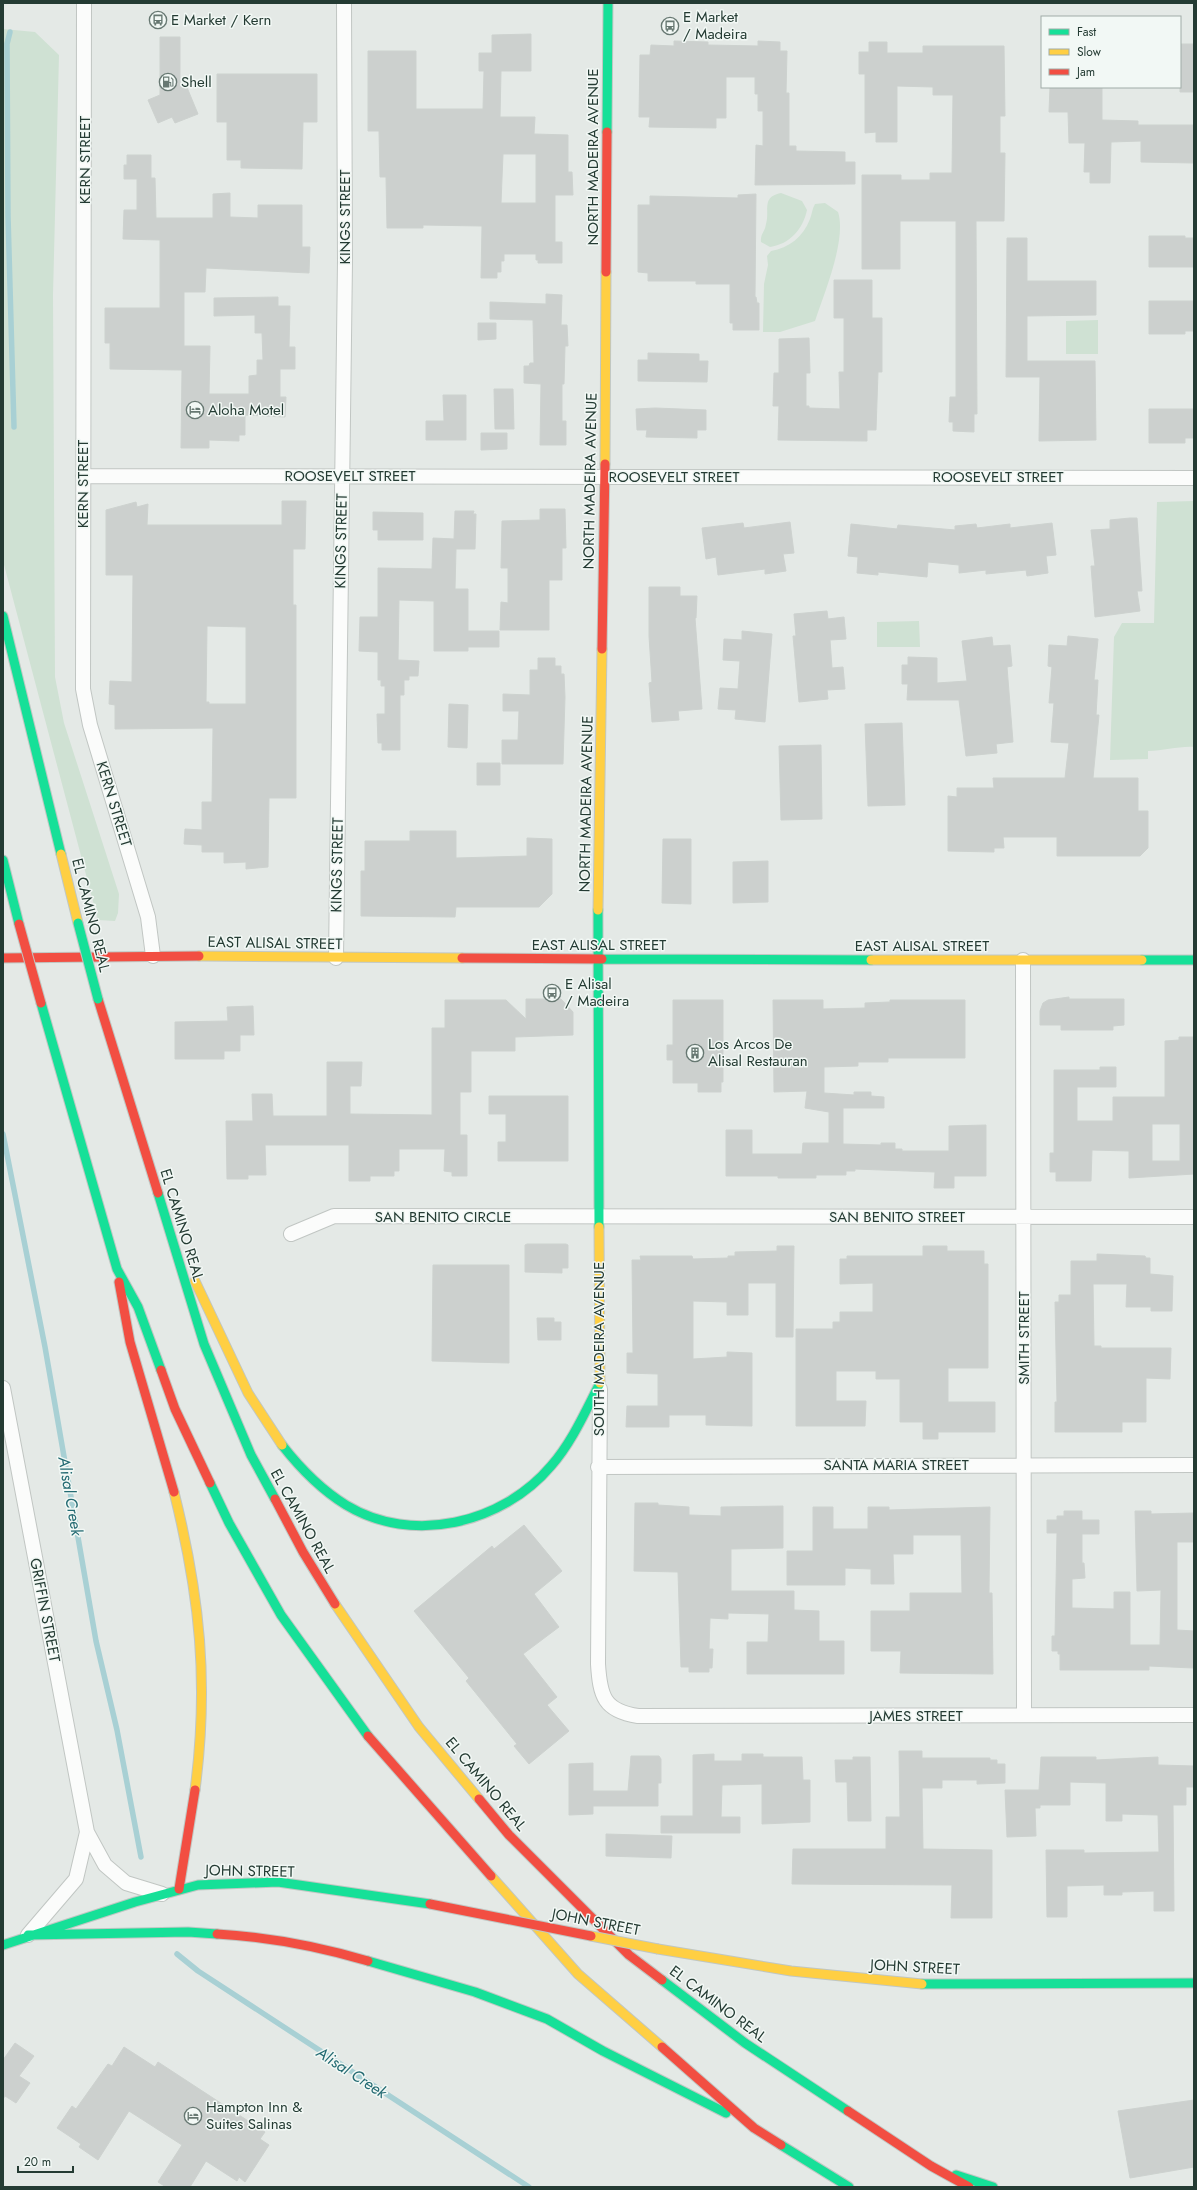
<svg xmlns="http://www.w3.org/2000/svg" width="1197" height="2190" font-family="Jost,sans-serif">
  <rect width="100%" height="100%" fill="#e4e9e6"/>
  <!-- green -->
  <path fill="#cfe1d3" d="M3,29l32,3 24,23 -6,240 2,382 9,46 55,171 -1,19 -3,8 -17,-1 -95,-359z
    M781,193l21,8 5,9c-4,19 -17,34 -37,37l-9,-5c-1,-8 4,-10 5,-18 4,-14 -5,-27 15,-31z
    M825,203l13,9c9,27 -14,82 -23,109l-35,11h-17l1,-48 4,-19 -1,-9 4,-5c18,-3 32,-14 39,-32 2,-5 2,-10 5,-15z
    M1098,320v34h-32v-33z
    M1194,501v246c-15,-1 -30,4 -46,4v8l-38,1 4,-123 8,-14h32l3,-121z
    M919,621l1,26h-43v-25z"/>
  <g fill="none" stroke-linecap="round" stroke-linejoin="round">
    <!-- stream -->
    <path stroke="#a8d0d4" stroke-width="5.5" d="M10,32l-3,12 1,172 6,211
      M3,1134l42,213 51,294 21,89 24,127
      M177,1954l21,17 331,216"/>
  </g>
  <!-- building -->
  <path fill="#ccd0ce" stroke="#cdd2cf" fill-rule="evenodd" d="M531,34v37h-30l-1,46h35l-1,17 34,1v37h4l1,23h-18v47h7v21h-24v-3h-2v-6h-32v7h-3v11h-4v6h-16l1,-52 -59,-1v3h-36l-1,-51h-6l-1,-46h-11v-80h48v58h67l1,-38h-5v-18h13v-18zM503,154h33v49h-35z
    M160,37h20v50l6,-2 12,29 -23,9 -3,-6 -14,6 -10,-23 12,-5z
    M674,41l34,1v3l50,1v-5l22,1v9h7l-1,42h3v53h7v5l49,1v10h10v22l-100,1 1,-40 7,1v-35h-5v-17h-3v-17h-29v41h-10v10l-67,-1 1,-10h-11l1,-62h10l1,-10 23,1z
    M869,42h18v11h36v-7h81l1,70h-5v37h5l-1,68h-28l1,193h-3v18l-21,-1v-9h-4l1,-25h6v-176h-56v48h-38v-94h39v5h29v-7h22l1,-78h-20v-8l-36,-1v56h-21v-10l-11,1v-59h-6v-22h10z
    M1180,44h14v48h-14z
    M217,74h100v48h-14l-1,47 -61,-1v-8h-14v-38h-10z
    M1050,87h52v33l36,1v4h56v38l-53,-1v-21l-30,1 -1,41h-20v-11h-6l1,-29h-16l-1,-31h-19z
    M127,155h24v23h4l1,40h57v-24l17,-1v24l28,1v-13h44v42h8l-1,26 -103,-5 -1,24h-21v54h26l-1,48h40v-18l8,-1v-15h6l-1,-27h-7v-18l-41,1v-18l64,-1v9h12l-1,41h6v22h-15v28h6l-1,20 -40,-2v20h-6v6l-30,-1v8h-28l1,-78 -72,-1v-26h-5v-35h55v-68l-37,-1 1,-29h13v-31h-13v-14h3z
    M756,194l-1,103h1l1,6h2v27h-26v-7h-3v-39h-34v-3h-48v-8l-10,-1v-67h12v-9l88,2v-3z
    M1149,236h36v2h9v29h-45z
    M1007,238h20v43h69v34l-69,1v45h68l1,79 -57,1 1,-64h-34z
    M834,280h38v38h10v54h-4l-2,58h-9v11l-89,-1 1,-34h-6l1,-33h5v-34l30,-1 1,35h-4v33h3v2l31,1 -1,-37h5v-54h-10z
    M546,294l16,1 -1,30h6l1,21h-3l-1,38h-2v37h4v24h-26l1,-61 -17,-1v-17h5l1,-3h4l-1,-43 -43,-1v-17l56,2z
    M1149,301h45v30h-9v3h-36z
    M478,323h18v16l-18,1z
    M648,353l51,1v7h9l-1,21 -69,-1v-21h10z
    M494,389h19l1,40h-19z
    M443,395h23v45h-40v-19h18z
    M655,408l51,2v20h-9v8l-51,-1 1,-7h-10l-1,-21z
    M1149,409h45v29h-9v5h-36z
    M481,433h26v16l-26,1z
    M282,501h24l-1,48h-12v56h3v193h-27l-1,69 -22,2v-7l-22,1v-11h-22v-7l-18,-1 1,-15 17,1v-28h10l1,-74 -98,1v-24l-6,-1 1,-23 22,1 1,-107h-27v-65l30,-8 1,5 11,-3 -1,21h135zM207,626l39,1v77h-37v-2h-3z
    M540,509h25l1,39h-4v32h-13v50h-49l1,-28 7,1v-35h-7l1,-47 38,-1z
    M455,511h19l-1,3h3l-1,35h-19l-1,40h13v42h31v16h-31v4h-34v-50l-35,-1 -1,60 21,1 -1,15h-9v4h-5v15h-4v55h-18v-7h-4l-1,-29h8v-28h-4v-6h-3v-28l-19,-1 1,-34h18v-49l54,1 1,-31 21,1z
    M373,512l50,1v27h-45v-10h-5z
    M1130,518h7l5,73h-5l3,20 -45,6 -4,-51h4l-4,-36 19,-1v-9z
    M790,522l4,31 -11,1 3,17 -21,3v-5l-47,6 -2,-18 -10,2 -4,-31 41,-5 1,5z
    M1052,523l4,32 -10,1 2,17 -21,3 -1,-6 -40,4v-4l-27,3v-8l-31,-3 -1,15 -49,-5v3l-21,-2 1,-16 -10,-1 3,-32 46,5 1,-4 57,5v-4l21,-2 1,4 33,-4v4z
    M649,587h31v9h17l-1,22h-1l7,91 -24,2 1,9 -27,2 -3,-39 3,-1 -3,-46z
    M827,611l1,8 16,-2 2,22 -16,1 2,28 11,-1 2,22 -18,1 1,9 -29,3 -6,-66h3l-2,-22z
    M742,631l30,3 -7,88 -30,-3 1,-9 -18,-1 2,-21 18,1 2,-28 -17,-1 1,-21 18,1z
    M1068,636l30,3 -4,41h4l-2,35h3l-6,63h45v33h10v37l-8,8h-83v-19h-54l1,11h-10v4l-46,-1v-55l9,1v-9h37l-1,-10h72l4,-35 -18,-1 3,-39h-5l3,-36 -4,-1 1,-21 18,1z
    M992,637l1,9 17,-1 2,21 -5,1 6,75 -17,2 1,9 -31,3 -7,-56h-52l1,-16h-6v-19h6v-8l29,1v25l30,-2 -5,-40z
    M538,658h17v8h6v8h3l1,23 -2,67h-61v-24h16l1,-29h-16v-17l27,1v-25h8z
    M449,704l19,1 -1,43 -19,-1z
    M902,723l3,82 -37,1 -3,-82z
    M821,745l1,74 -41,1 -2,-74z
    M477,763h23v22h-23z
    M410,831h46v27l71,-2v-18l25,1v55l-13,13h-83l-1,10 -94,-1v-45h4v-30h45z
    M663,839h28v65l-29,-1z
    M768,861v41l-35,1v-41z
    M1069,997v2h55v26l-11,1v4h-52v-5h-21v-14l3,-8 5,-3z
    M526,999h35l12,13v23l-58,2v14h-44v41h-11v43h7v41h-15v-4l-8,-1 1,-22h-46v22h-5v5h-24v5h-21v-36h-84l1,30h-18v4h-21l-1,-58h27l-1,-27h20l1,22h54v-54h35l-1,24h-11v28l82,1v-87h13v-28h61l20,19z
    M673,1000h50v82h-2v10h-23v-9h-25v-23h-6v-15h6z
    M773,1000h50v9l42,-1v-5l25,-1v-2h75v58h-77v4h-30v4l-34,1v26l30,2v-3h17v4l13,1v11h-41v36l38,1v-2h14v6h7v2h47v-25l37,-1v51h-32v12h-20l1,-16 -80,-3v2h-9v4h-30v3h-38v-2h-52v-46h26v24h50l1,-11h26v-31l-24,-4 2,-17 -33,1z
    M253,1006l1,29h-14v16h-16v8h-49v-37l53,-1 -1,-14z
    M1179,1037h15v137l-65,4v-27l-37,-1 -1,31h-35v-9h-6v-19h4v-83h46v-3h16v20h-39v34h36v-24h52v-56l14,-1zM1152,1124h28v37h-28z
    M489,1096h79v65h-70v-19h8v-28h-17z
    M527,1244h39l2,1v23h-6v5l-37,-1v-27z
    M777,1246h17l-1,91h-17v-54h-28v32h-21v-13l-34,-1v58l34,-2v-5l25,1v73l-46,-1v-10h-37v12h-43l1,-21h31v-32l-31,-1v-20h6l-1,-93h9l-1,-4h52l1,3 35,-1v-2h7v-4l42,-1z
    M923,1246h24v5h37v13h4v104h-40v34h47v30h-57v7h-15v-17h-23v-43h-24v-8h-40v30h30l-1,25h-69v-97h37v-7h7v-10h33v-29l-33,1v-25h7v-3h76z
    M1097,1254l48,2 1,2h4v16l23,2 -1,35h-21v-4h-25l1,-23h-34l1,62h7v2h70l-1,31 -24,-1v44h-24v10h-67v-30h2l-2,-100h4v-7h12v-34h26z
    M433,1265h76v98l-77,-2z
    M537,1318h17v4h7v18h-23z
    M635,1503h23v2l31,2v8l32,1v-9l62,-1v42l-52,1v42h63v19l25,1v30h25v33h-97v-32h21l1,-28 -41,-1v6l-18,-1 -1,31h4l-1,19h-3v4h-20v-5h-8l-3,-95 -44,-1z
    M813,1507h20v22h35v-22h21v3l101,-3 -1,86h3l1,81 -93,-1 1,-22h-30v-40h39v-18h52l-1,-58h-48v19h-20l1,30h-23v-15l-26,-1v17h-58v-34h26z
    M1064,1511h18v9h17v14h-17v29h2l1,15 -13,1v29l42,1v-17h16v53h30l1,-55 -24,1 -2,-80h16v3l43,-1v29h-17v88l17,1 -1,37 -44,-2v4h-89v-16h-2v-3h-6v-15h3l2,-103h-10v-13h10v-4h7z
    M524,1525l38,46 -28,23 25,33 -36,27 34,43 -10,8 22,26 -40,33 -15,-18 3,-2 -51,-63 3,-3 -55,-67 78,-65 2,3z
    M899,1751h23v7h68v2h7v4h8v19l-28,1v-4h-35v8h-20l1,61 69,1v68h-41l1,-33 -160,-1 1,-35h93v-32h14z
    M714,1754v7h28v-7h21v3h39l1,23h7v42l-48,2v-40l-40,1 -1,32h19v16h-79v-17h32v-61z
    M631,1756h28l2,3v24h-3v23h-65v8l-24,1v-51l24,-1v28h35z
    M853,1757h17l1,64h-23l-1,-39h-11l-1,-22h18z
    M1041,1757h55v3l62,-3v8l36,1v21h-8v18h-13l1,106h-20v-20l-32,1v3h-18v-10l-37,1v31h-20l-1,-67h38v3l75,-1 -1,-37 -36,-1v7h-16v-38l-36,-1v23h-30v3h-5l1,28 -29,1 -2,-47h34z
    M606,1834l66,2 -1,22 -65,-2z
    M15,2043l19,13 -15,20 11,7 -14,20 -11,-7 -2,3v-39z
    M124,2047l31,20 3,-5 107,70 -5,7 9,6 -24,37 -6,-5 -2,4 -31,-20 -16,26h-24l-8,-5 24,-37 -53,-34 -31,49 -19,-13 2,-3 -24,-16 15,-22 4,3 32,-45 4,2z
    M1194,2100v67l-64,11 -12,-67z"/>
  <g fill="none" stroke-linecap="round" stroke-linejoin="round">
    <defs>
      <path id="street" d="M84,3l-1,686 7,36 58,192 5,39
        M83,476l1111,2
        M336,958l9,-697 -1,-258
        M1023,960l1,755
        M291,1234l43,-18 860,1
        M3,1388l84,444 18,33 21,18 36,11
        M600,1389l-2,275c2,32 6,47 40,52l556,-1
        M598,1467l596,-2
        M28,1935l48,-56 11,-47"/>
      <path id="fast" d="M607,132l1,-129
        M3,616l58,238
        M3,860l16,64
        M598,910l1,317
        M602,959l269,1
        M1142,960h52
        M41,1003l76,266 21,38 23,63
        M158,1193l46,151 47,111 24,44
        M282,1445c18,23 38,44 64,60 66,40 156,19 205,-39 21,-24 34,-54 49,-83
        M210,1483l19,40 52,92 87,121
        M28,1935l160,-3 29,2
        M3,1945l132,-43 63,-17 80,-3 152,22
        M368,1961l107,31 72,27 56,32 123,62
        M662,1980l83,63 103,68
        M922,1984l272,-1
        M781,2145l68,42
        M956,2175l37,12"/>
      <path id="slow" d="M605,464l1,-192
        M61,854l17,69
        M598,910l4,-261
        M199,956l263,2
        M871,960h271
        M599,1227l1,156
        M195,1281l53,112 34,52
        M174,1492c26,104 35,191 21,298
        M335,1604l84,123 60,72
        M491,1876l87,98 84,73
        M658,1949l133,22 131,13"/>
      <path id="jam" d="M606,272l1,-140
        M602,649l3,-185
        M3,958l196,-2
        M462,958l140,1
        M98,999l60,194
        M119,1282l11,60 44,150
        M161,1370l14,39 35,74
        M275,1499l28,53 32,52
        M368,1736l123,140
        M479,1799l30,36 120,120 33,25
        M179,1889l16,-99
        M217,1934c53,3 100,12 151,27
        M662,2047l92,81 27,17
        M848,2111l83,55 38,21"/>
    </defs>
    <!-- street casing -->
    <use href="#street" stroke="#c1c6c3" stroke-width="16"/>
    <!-- fast casing -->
    <use href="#fast" stroke="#c0c7c3" stroke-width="11"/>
    <!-- slow casing -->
    <use href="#slow" stroke="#c0c7c3" stroke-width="11"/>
    <!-- jam casing -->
    <use href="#jam" stroke="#c0c7c3" stroke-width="11"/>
    <!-- street -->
    <use href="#street" stroke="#fbfcfb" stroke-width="14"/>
    <!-- fast -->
    <use href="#fast" stroke="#16e098" stroke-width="9"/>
    <!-- slow -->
    <use href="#slow" stroke="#ffcf43" stroke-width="9"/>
    <!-- jam -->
    <use href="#jam" stroke="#f24e42" stroke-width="9"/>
    <defs>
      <path id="fast-bridge" d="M78,923l20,76"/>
      <path id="slow-bridge" d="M591,1936l67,13"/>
      <path id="jam-bridge" d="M19,924l22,79
        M430,1904l161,32"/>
    </defs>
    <!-- fast-bridge casing -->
    <use href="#fast-bridge" stroke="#c0c7c3" stroke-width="11" stroke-linecap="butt"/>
    <!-- slow-bridge casing -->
    <use href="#slow-bridge" stroke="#c0c7c3" stroke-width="11" stroke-linecap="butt"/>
    <!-- jam-bridge casing -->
    <use href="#jam-bridge" stroke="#c0c7c3" stroke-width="11" stroke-linecap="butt"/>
    <!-- fast-bridge -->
    <use href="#fast-bridge" stroke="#16e098" stroke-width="9"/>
    <!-- slow-bridge -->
    <use href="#slow-bridge" stroke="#ffcf43" stroke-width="9"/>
    <!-- jam-bridge -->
    <use href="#jam-bridge" stroke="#f24e42" stroke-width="9"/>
  </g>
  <!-- icons -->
  <defs>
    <symbol id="bus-ring" viewBox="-11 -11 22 22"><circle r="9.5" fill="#f2f8f5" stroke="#677872" stroke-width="1.5"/><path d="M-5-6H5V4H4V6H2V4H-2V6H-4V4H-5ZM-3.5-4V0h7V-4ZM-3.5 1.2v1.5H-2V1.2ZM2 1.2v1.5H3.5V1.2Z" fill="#677872"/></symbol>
    <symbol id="fuel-ring" viewBox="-11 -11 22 22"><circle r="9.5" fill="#f2f8f5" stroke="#677872" stroke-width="1.5"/><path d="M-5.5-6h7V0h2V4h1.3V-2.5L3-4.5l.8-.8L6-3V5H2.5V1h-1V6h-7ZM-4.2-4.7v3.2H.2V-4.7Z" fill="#677872"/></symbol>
    <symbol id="hotel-ring" viewBox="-11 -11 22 22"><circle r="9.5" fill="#f2f8f5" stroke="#677872" stroke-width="1.5"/><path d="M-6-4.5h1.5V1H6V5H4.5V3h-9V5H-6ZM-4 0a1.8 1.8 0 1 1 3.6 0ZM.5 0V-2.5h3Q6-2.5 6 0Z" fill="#677872"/></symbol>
    <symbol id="building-ring" viewBox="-11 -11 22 22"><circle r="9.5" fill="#f2f8f5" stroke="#677872" stroke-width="1.5"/><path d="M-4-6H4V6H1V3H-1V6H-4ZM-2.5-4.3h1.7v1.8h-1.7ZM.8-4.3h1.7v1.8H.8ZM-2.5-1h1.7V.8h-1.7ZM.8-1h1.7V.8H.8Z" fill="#677872"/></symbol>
  </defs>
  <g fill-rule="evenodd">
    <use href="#bus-ring" x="148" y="10" width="20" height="20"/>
    <use href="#bus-ring" x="660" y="16" width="20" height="20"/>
    <use href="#fuel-ring" x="158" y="72" width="20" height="20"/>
    <use href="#hotel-ring" x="185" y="400" width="20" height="20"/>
    <use href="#bus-ring" x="542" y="983" width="20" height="20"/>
    <use href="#building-ring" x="685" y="1043" width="20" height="20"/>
    <use href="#hotel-ring" x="183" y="2106" width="20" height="20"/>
  </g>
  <g text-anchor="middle" stroke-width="3" stroke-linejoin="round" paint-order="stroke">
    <!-- poi labels -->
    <g font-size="15" fill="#243b33" stroke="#f2f8f5" text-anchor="start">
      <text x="683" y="22">E Market<tspan x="683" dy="17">/ Madeira</tspan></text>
      <text x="171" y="25">E Market / Kern</text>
      <text x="181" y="87">Shell</text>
      <text x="208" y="415">Aloha Motel</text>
      <text x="565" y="989">E Alisal<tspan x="565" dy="17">/ Madeira</tspan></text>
      <text x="708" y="1049">Los Arcos De<tspan x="708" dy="17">Alisal Restauran</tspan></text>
      <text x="206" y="2112">Hampton Inn &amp;<tspan x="206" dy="17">Suites Salinas</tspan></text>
    </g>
    <!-- street labels -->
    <g font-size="15" fill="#243b33" stroke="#f2f8f5">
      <text transform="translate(593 157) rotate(-90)" y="5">NORTH MADEIRA AVENUE</text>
      <text transform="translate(85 160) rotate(-90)" y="5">KERN STREET</text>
      <text transform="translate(345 217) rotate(-90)" y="5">KINGS STREET</text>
      <text x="350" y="481">ROOSEVELT STREET</text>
      <text x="674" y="482">ROOSEVELT STREET</text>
      <text x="998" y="482">ROOSEVELT STREET</text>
      <text transform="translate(590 481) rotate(-89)" y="5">NORTH MADEIRA AVENUE</text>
      <text transform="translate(83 484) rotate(-90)" y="5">KERN STREET</text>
      <text transform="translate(341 541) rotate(-89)" y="5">KINGS STREET</text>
      <text transform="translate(114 804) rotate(73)" y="5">KERN STREET</text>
      <text transform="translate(586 804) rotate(-89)" y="5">NORTH MADEIRA AVENUE</text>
      <text transform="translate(337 865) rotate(-89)" y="5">KINGS STREET</text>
      <text transform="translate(91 915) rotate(76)" y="5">EL CAMINO REAL</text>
      <text transform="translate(275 943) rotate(1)" y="5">EAST ALISAL STREET</text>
      <text x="599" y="950">EAST ALISAL STREET</text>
      <text x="922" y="951">EAST ALISAL STREET</text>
      <text x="443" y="1222">SAN BENITO CIRCLE</text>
      <text x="897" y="1222">SAN BENITO STREET</text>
      <text transform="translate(182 1225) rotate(73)" y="5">EL CAMINO REAL</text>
      <text transform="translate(1024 1338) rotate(-90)" y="5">SMITH STREET</text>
      <text transform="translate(599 1349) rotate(-90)" y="5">SOUTH MADEIRA AVENUE</text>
      <text x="896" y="1470">SANTA MARIA STREET</text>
      <text transform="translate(303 1521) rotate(61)" y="5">EL CAMINO REAL</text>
      <text transform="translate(45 1610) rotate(79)" y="5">GRIFFIN STREET</text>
      <text x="916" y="1721">JAMES STREET</text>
      <text transform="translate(486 1784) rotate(50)" y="5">EL CAMINO REAL</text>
      <text transform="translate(250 1871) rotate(1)" y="5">JOHN STREET</text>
      <text transform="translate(596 1922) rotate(11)" y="5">JOHN STREET</text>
      <text transform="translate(915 1967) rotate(3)" y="5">JOHN STREET</text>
      <text transform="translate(718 2004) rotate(37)" y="5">EL CAMINO REAL</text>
    </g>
    <!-- water labels -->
    <g font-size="16" font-style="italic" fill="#236a72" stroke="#f2f8f5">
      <text transform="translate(71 1496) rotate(80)" y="6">Alisal Creek</text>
      <text transform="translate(352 2072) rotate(33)" y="6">Alisal Creek</text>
    </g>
  </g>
  <!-- border -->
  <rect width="1197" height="2190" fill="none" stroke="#243b33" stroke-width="8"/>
  <!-- legend -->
  <rect x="1041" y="16" width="140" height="72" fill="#f2f8f5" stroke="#a0aca7"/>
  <rect x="1049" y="29" width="20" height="6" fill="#16e098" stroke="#a0aca7"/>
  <text x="1077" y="36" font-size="12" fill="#243b33">Fast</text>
  <rect x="1049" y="49" width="20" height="6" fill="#ffcf43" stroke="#a0aca7"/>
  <text x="1077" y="56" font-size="12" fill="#243b33">Slow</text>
  <rect x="1049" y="69" width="20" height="6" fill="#f24e42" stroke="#a0aca7"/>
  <text x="1077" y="76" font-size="12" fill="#243b33">Jam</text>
  <!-- scale -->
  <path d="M18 2166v6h55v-6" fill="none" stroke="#243b33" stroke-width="2"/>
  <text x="24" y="2166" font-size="12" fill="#243b33" stroke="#f2f8f5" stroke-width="3" paint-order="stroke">20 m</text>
</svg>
